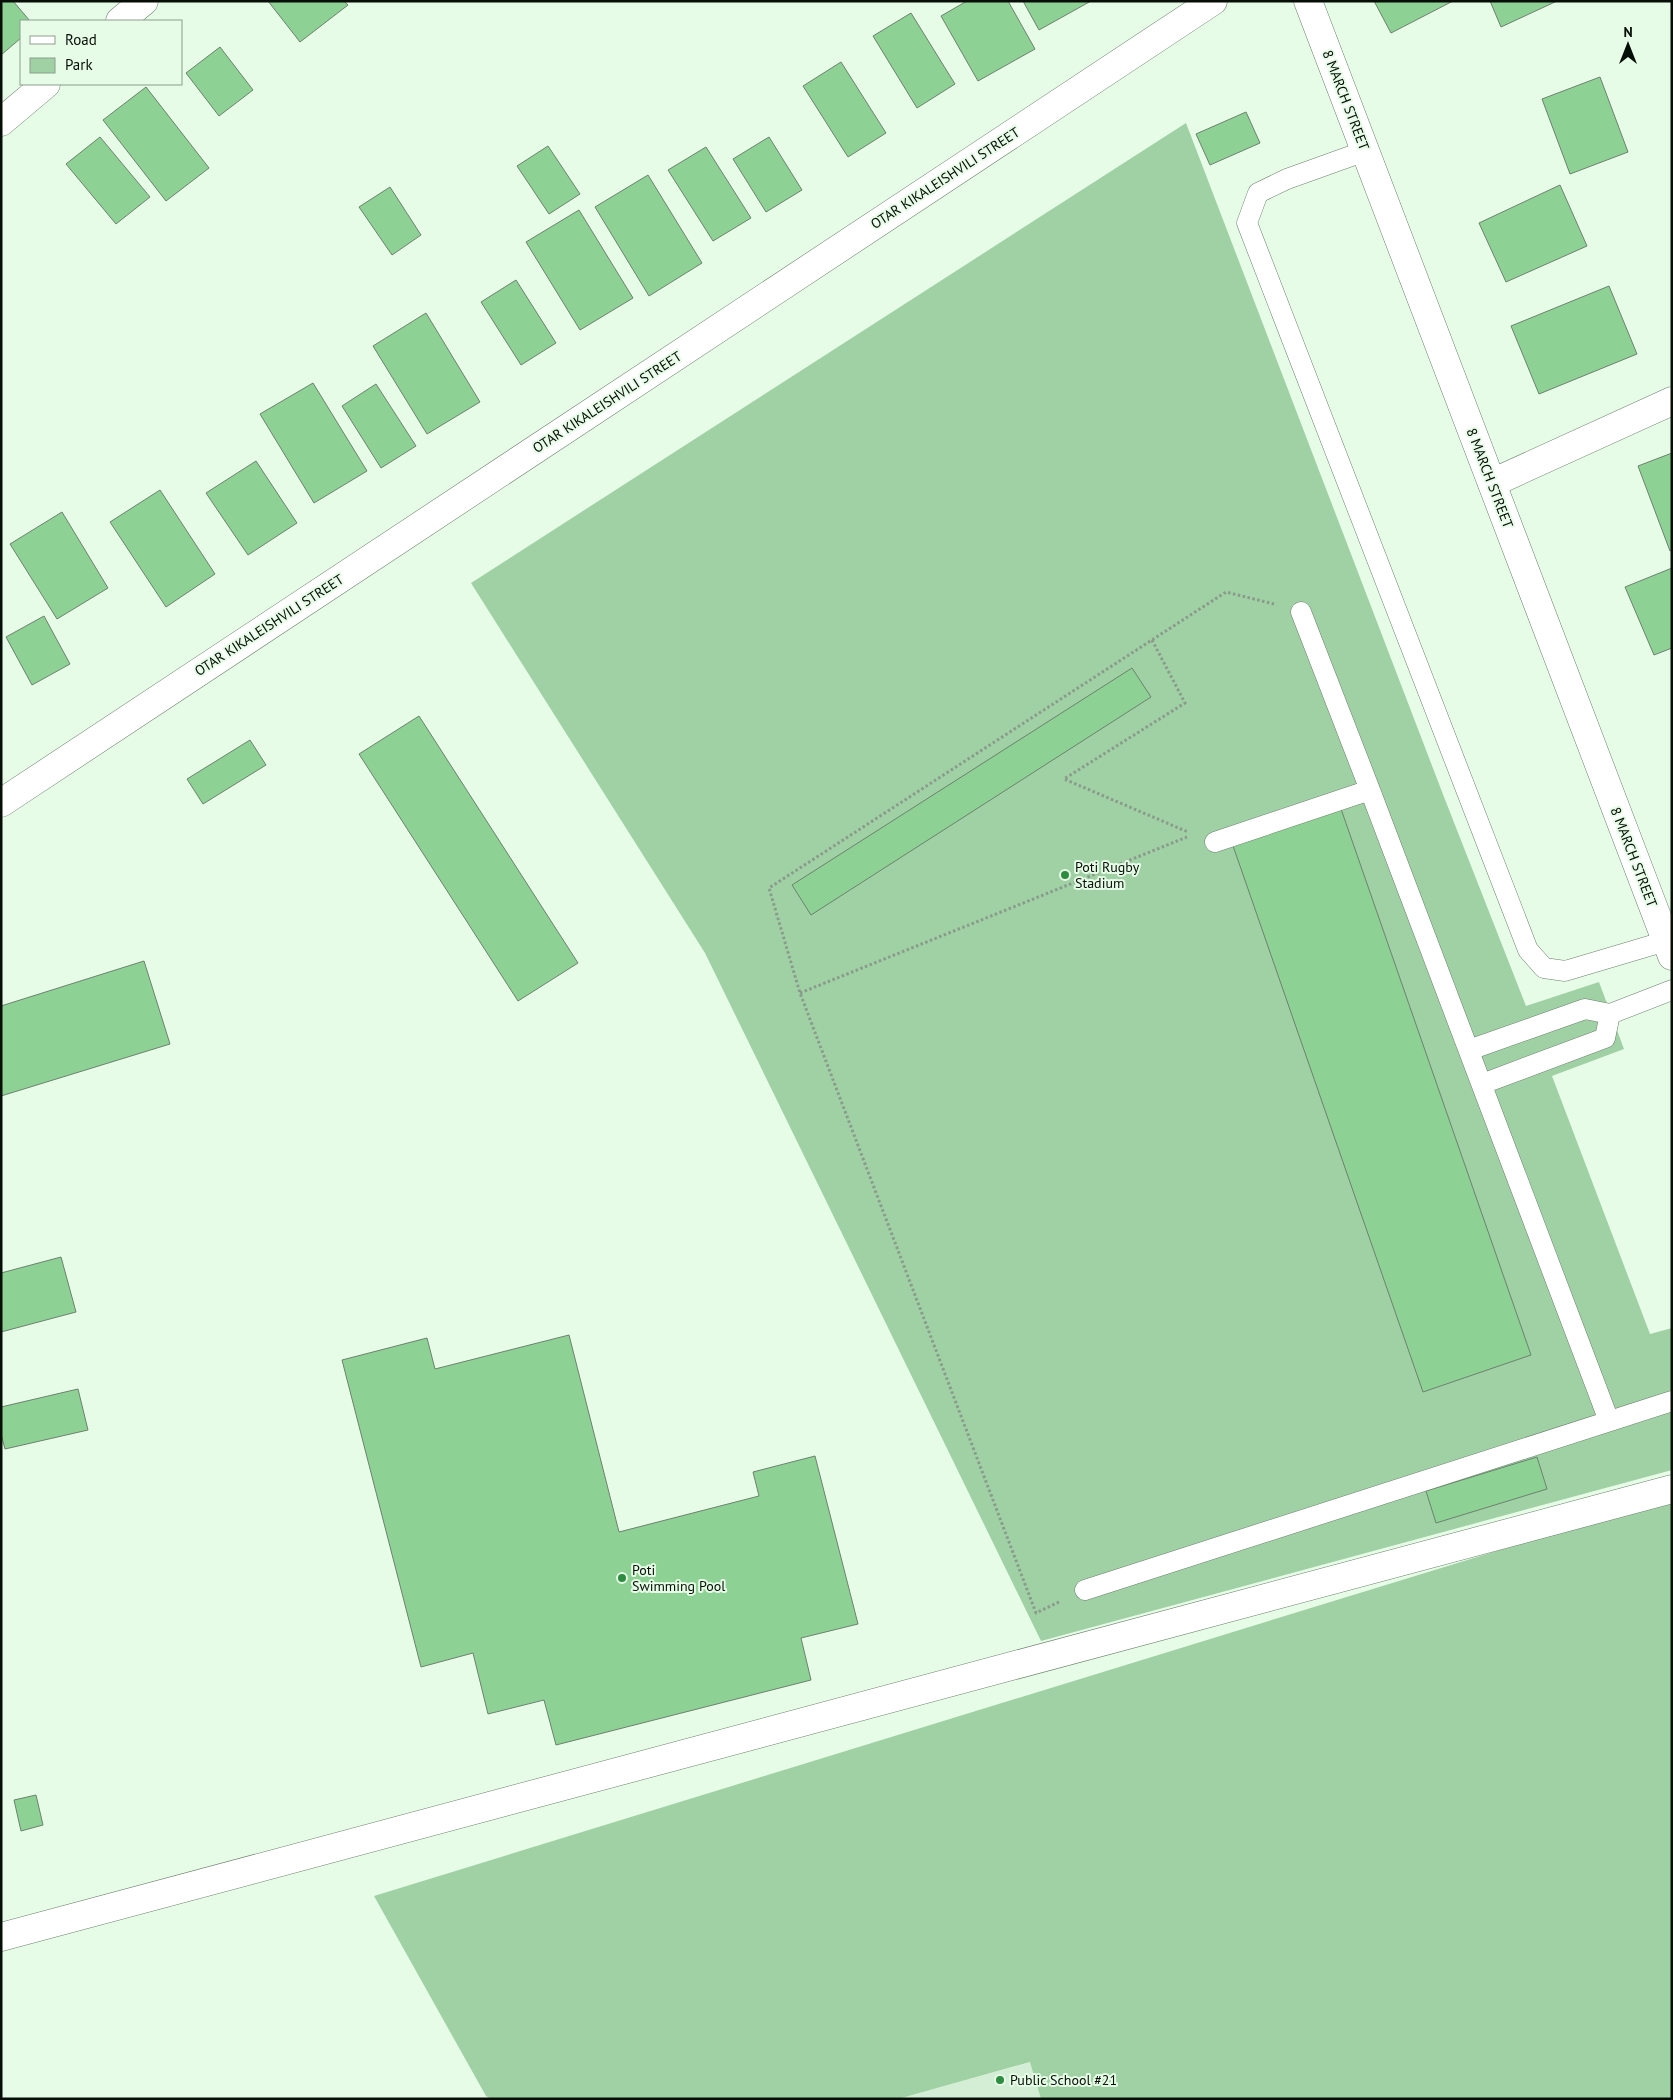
<svg xmlns="http://www.w3.org/2000/svg" width="1673" height="2100" font-family="'PT Sans',sans-serif">
  <rect width="100%" height="100%" fill="#e6fce7"/>
  <!-- built -->
  <path fill="#d3eed4" d="M1031,2062l10,37h-143z"/>
  <!-- green -->
  <path fill="#a0d1a4" d="M1186,123l258,674 82,209 73,-24 25,67 -72,27 98,258 22,-6v142l-631,171 -336,-688 -234,-370z
    M1672,1497v602h-631l-11,-37 -132,37h-407l-5,-3 -112,-200z"/>
  <!-- building -->
  <path fill="#8dd294" stroke="#6d816f" d="M1,1h12l17,20h-9v17l-20,17z
    M268,1h76l4,4 -48,37z
    M967,1h41l27,48 -57,32 -37,-65z
    M1023,1h68l-52,29z
    M1374,1h79l-62,32z
    M1490,1h67l-56,26z
    M911,13l44,71 -38,24 -44,-72z
    M220,47l33,43 -34,26 -33,-43z
    M841,62l45,71 -38,24 -45,-71z
    M1600,77l28,75 -58,22 -28,-75z
    M146,87l63,81 -43,33 -63,-81z
    M1246,112l14,31 -50,22 -14,-31z
    M100,137l50,60 -34,27 -50,-60z
    M769,137l33,53 -36,22 -33,-53z
    M548,146l32,48 -31,20 -32,-48z
    M706,147l45,71 -38,23 -45,-71z
    M648,175l54,88 -53,33 -54,-89z
    M1560,185l27,61 -81,36 -27,-59z
    M390,187l31,48 -29,20 -33,-48z
    M579,210l54,88 -53,32 -54,-88z
    M516,280l40,63 -35,22 -40,-63z
    M1609,286l28,68 -98,40 -28,-68z
    M426,313l54,89 -53,32 -54,-88z
    M313,383l54,88 -53,32 -54,-89z
    M376,384l40,62 -35,22 -39,-62z
    M1672,453v97l-2,1 -32,-85z
    M256,461l41,62 -49,32 -42,-62z
    M160,490l55,84 -49,33 -56,-85z
    M62,512l46,76 -51,31 -47,-75z
    M1672,568v80l-18,7 -29,-68z
    M44,616l26,48 -38,21 -26,-48z
    M1132,668l19,29 -340,218 -19,-30z
    M419,716l159,247 -60,38 -159,-247z
    M250,740l16,25 -63,39 -16,-25z
    M1340,806l191,549 -108,37 -191,-549z
    M144,961l26,83 -169,52v-90z
    M61,1257l15,55 -75,20v-59z
    M569,1335l50,197 140,-36 -6,-24 62,-16 43,168 -57,14 10,42 -255,65 -12,-45 -56,14 -15,-61 -52,14 -79,-307 85,-22 8,31z
    M78,1389l10,41 -83,19 -4,-15v-27z
    M1537,1457l10,32 -111,34 -10,-32z
    M36,1795l7,30 -22,6 -7,-31z"/>
  <g fill="none" stroke-linecap="round" stroke-linejoin="round">
    <defs>
      <path id="service" d="M1365,151l-78,28 -29,14 -11,30 281,727 16,18 21,3 101,-30
        M1301,612l69,178
        M1215,842l155,-52 239,631
        M1610,1014l62,-24
        M1469,1050l116,-41 25,5 -5,24 -123,46
        M1085,1590l587,-189"/>
      <path id="minor" d="M120,21l24,-20
        M1,122l45,-38
        M1492,483l180,-82
        M1,803l1212,-802
        M1,1937l1671,-448"/>
      <path id="trunk" d="M1308,1l364,955"/>
    </defs>
    <!-- service casing -->
    <use href="#service" stroke="#6c806e" stroke-width="21"/>
    <!-- minor casing -->
    <use href="#minor" stroke="#6c806e" stroke-width="29"/>
    <!-- trunk casing -->
    <use href="#trunk" stroke="#6c806e" stroke-width="29"/>
    <!-- path -->
    <path stroke="#8a9a8b" stroke-width="3" stroke-dasharray="2.5 2.5" stroke-linecap="butt" d="M1152,640l33,63 -121,76 124,53
      M800,993l387,-156
      M1059,1602l-23,11 -236,-620 -31,-105 457,-296 48,12"/>
    <!-- service -->
    <use href="#service" stroke="#fff" stroke-width="20"/>
    <!-- minor -->
    <use href="#minor" stroke="#fff" stroke-width="28"/>
    <!-- trunk -->
    <use href="#trunk" stroke="#fff" stroke-width="28"/>
  </g>
  <!-- markers -->
  <g fill="#2c8c3f" stroke="#e6fce7" stroke-width="2">
    <circle cx="1065" cy="875" r="5"/>
    <circle cx="622" cy="1578" r="5"/>
    <circle cx="1000" cy="2080" r="5"/>
  </g>
  <g text-anchor="middle" stroke-width="4" stroke-linejoin="round" paint-order="stroke">
    <!-- street labels -->
    <g font-size="14" fill="#070e07" stroke="#e6fce7">
      <text transform="translate(1346 100) rotate(69)" y="5">8 MARCH STREET</text>
      <text transform="translate(945 178) rotate(-33)" y="5">OTAR KIKALEISHVILI STREET</text>
      <text transform="translate(607 402) rotate(-33)" y="5">OTAR KIKALEISHVILI STREET</text>
      <text transform="translate(1490 478) rotate(69)" y="5">8 MARCH STREET</text>
      <text transform="translate(269 625) rotate(-33)" y="5">OTAR KIKALEISHVILI STREET</text>
      <text transform="translate(1634 857) rotate(69)" y="5">8 MARCH STREET</text>
    </g>
    <!-- poi labels -->
    <g font-size="14" fill="#070e07" stroke="#e6fce7" text-anchor="start">
      <text x="1075" y="872">Poti Rugby<tspan x="1075" dy="16">Stadium</tspan></text>
      <text x="632" y="1575">Poti<tspan x="632" dy="16">Swimming Pool</tspan></text>
      <text x="1010" y="2085">Public School #21</text>
    </g>
  </g>
  <!-- border -->
  <rect width="1673" height="2100" fill="none" stroke="#070e07" stroke-width="5"/>
  <!-- legend -->
  <rect x="20" y="20" width="162" height="65" fill="#e6fce7" stroke="#8d9d8d"/>
  <rect x="30" y="36" width="25" height="8" fill="#ffffff" stroke="#8d9d8d"/>
  <text x="65" y="45" font-size="15" fill="#070e07">Road</text>
  <rect x="30" y="58" width="25" height="15" fill="#a0d1a4" stroke="#8d9d8d"/>
  <text x="65" y="70" font-size="15" fill="#070e07">Park</text>
  <!-- north arrow -->
  <g transform="translate(1628 45)" stroke="#e6fce7" stroke-width="4" paint-order="stroke">
  <path d="M0-4L9 19L0 12L-9 19Z" fill="#070e07"/>
  <text y="-8" font-size="14" font-weight="bold" text-anchor="middle" fill="#070e07">N</text>
  </g>
</svg>
